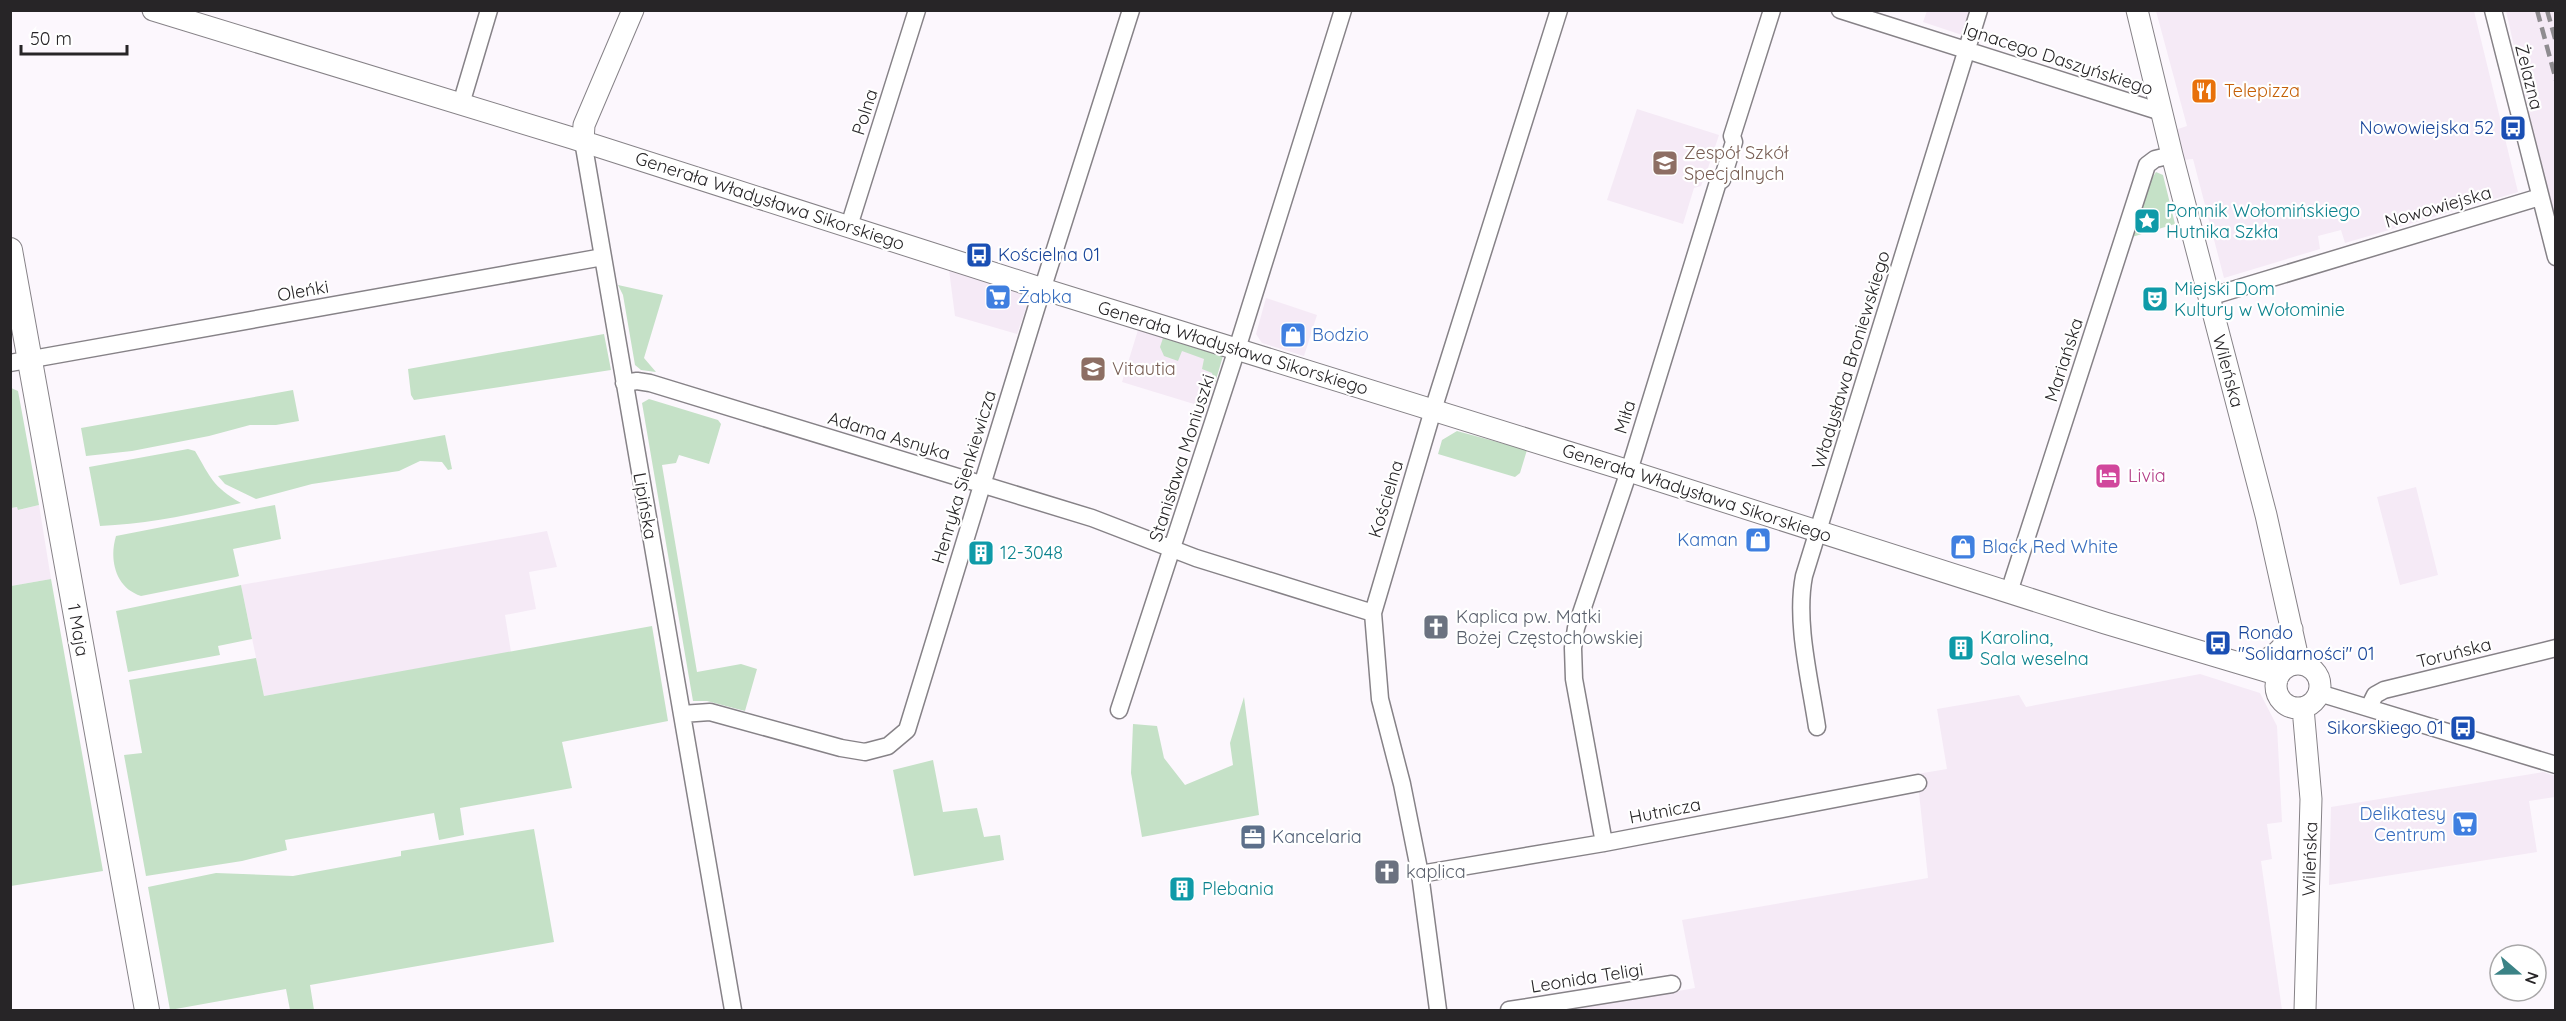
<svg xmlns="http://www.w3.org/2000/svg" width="2566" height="1021" font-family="Quicksand,sans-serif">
  <rect width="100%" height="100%" fill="#fcf7fd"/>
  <!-- built -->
  <path fill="#f5eaf6" d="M1927,11h42l-7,24 -39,-13z
    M2156,11h318l44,181 -173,51 -4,-13 -23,6 2,13 -96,29 -31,-119 -10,1 -8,-30 12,-4z
    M2506,11h49v205l-21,-82z
    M1637,109l82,26 -13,39h-5l3,4 -3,8 -7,2 -11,36 -76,-24z
    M949,270l75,24 4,8 -11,32 -62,-18z
    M1266,298l51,17 -13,41 -42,-13 -6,-9z
    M1138,330l85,26 -16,52 -85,-26z
    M2416,487l22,88 -38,10 -23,-88z
    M39,505l12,74 -40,7v-78l7,-1 1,3z
    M547,531l10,36 -28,5 7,37 -31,6 6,37 -247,44 -23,-111z
    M2200,674l60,19 17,33 5,96 -15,2 5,35 -11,2 21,149h-711l124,-22 -13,-68 246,-42 -11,-104 30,-5 -10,-60 82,-14 7,12z
    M2543,772l12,4v21l-26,4 8,51 -208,33 2,-78z"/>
  <!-- green -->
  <path fill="#c5e1c7" d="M2156,172l7,3 12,49 -43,13 19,-57z
    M618,285l45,10 -19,63 12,14 -15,-2 -6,-5 -12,-70z
    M604,334l7,36 -197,30 -3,-5 -3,-26z
    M1163,338l60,18 -8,27 -3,-10 -10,-4 2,-10 -22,-8 -4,10 -14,-5 -4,-9z
    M11,388l7,3 21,114 -21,5 -1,-3 -6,1z
    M293,390l6,31 -23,4h-26l-41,11 -77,15 -46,5 -5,-28z
    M649,399l69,21 3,4 -12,40 -30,-9 -3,8 -14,2 35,207 44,-8 16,5 -12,42 -38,-10h-14l-51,-298z
    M1457,431l70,19 -7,23 -5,4 -77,-23 4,-14z
    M445,435l7,34 -4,1 -6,-8 -22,-1 -21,10 -87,13 -56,15 -31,-15 -7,-8z
    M188,449l7,2c16,27 17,35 46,52 -46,11 -94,21 -141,23l-11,-59z
    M275,505l6,34 -48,10 6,27 -3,1 -95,19c-26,-8 -32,-37 -25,-60z
    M51,579l52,292 -92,15v-300z
    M241,585l11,54 -34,7 2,9 -92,17 -12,-61z
    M652,626l16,95 -106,21 10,46 -112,20 4,27 -25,5 -5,-27 -149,27 2,10 -45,11 -96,15 -22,-121 18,-2 -13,-73 127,-22 8,38z
    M1244,697l15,118 -117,22 -11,-64 2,-49 24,2 7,32 21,27 48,-20 -3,-22z
    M933,760l10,52 34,-4 7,29 16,-2 4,25 -90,16 -21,-106z
    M534,829l20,113 -244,43 4,25h-24l-4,-21 -116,21 -22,-123 68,-14 77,3 108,-20v-5z"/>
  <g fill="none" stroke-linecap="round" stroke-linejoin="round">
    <defs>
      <path id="minor" d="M1840,10l321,102
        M2493,10l63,247
        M461,104l28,-94
        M583,141l150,869
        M849,226l68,-216
        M2209,297l331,-100
        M10,363l593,-106
        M624,383l13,-2 13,2 442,135 104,40 177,55
        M2009,592l138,-427 8,-6 17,-4
        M2319,693l237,72
        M2369,707l6,-12 9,-5 172,-42
        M1119,710l118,-361 106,-339
        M682,714l28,-2 131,36 24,4 23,-6 19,-16 129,-421 95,-299
        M1817,727c-7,-47 -22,-105 -13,-151l175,-566
        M1604,843l-30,-164 -1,-31 3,-20 53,-157 89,-289 4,-2 12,-38 -2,-6 40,-126
        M1420,874l184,-31 314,-60
        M1438,1010l-18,-136 -18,-90 -22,-85 -7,-86 60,-203 126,-400
        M1509,1010l163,-26"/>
      <path id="tertiary" d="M153,10l419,128 471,151 586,182 476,152 174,52
        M2137,10l35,145 94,360 33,148
        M583,141l1,-16 49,-115
        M2246,663c24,0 38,-12 46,-34
        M2276 686a22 22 0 1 1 44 0a22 22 0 1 1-44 0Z
        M2303,708l8,91 -6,211"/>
      <path id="secondary" d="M10,250l137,760"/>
    </defs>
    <!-- minor casing -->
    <use href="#minor" stroke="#868287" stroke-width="19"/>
    <!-- tertiary casing -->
    <use href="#tertiary" stroke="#868287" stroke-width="23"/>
    <!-- secondary casing -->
    <use href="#secondary" stroke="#868287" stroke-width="26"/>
    <!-- minor -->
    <use href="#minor" stroke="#fff" stroke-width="16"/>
    <!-- tertiary -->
    <use href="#tertiary" stroke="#fff" stroke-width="21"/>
    <!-- secondary -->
    <use href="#secondary" stroke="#fff" stroke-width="24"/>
    <!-- rail -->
    <path stroke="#8f8c90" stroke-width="4.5" stroke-dasharray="12 6" stroke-linecap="butt" d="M2537,10l19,70
      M2547,10l9,32"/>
  </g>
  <!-- icons -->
  <defs>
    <symbol id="restaurant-square" viewBox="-11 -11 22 22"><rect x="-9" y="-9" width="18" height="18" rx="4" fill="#e8710a" stroke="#fff"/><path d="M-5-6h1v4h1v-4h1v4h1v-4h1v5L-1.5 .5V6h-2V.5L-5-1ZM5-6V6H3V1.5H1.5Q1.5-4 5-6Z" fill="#fff"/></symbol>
    <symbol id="bus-square" viewBox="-11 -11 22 22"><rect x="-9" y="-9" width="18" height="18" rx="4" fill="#1a4fb4" stroke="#fff"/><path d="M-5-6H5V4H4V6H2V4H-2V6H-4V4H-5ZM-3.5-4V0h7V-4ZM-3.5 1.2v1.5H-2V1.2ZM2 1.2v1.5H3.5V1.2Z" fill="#fff"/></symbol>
    <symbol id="school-square" viewBox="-11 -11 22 22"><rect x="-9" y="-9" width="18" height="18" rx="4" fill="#8d6e63" stroke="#fff"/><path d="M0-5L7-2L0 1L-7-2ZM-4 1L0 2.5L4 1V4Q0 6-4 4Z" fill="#fff"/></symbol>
    <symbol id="sight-square" viewBox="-11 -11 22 22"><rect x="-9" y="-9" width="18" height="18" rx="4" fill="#0f9aa8" stroke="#fff"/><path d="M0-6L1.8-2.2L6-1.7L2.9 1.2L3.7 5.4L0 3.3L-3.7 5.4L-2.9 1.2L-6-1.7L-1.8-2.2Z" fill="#fff"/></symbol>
    <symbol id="supermarket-square" viewBox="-11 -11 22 22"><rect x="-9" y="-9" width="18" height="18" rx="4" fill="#3f7fe0" stroke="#fff"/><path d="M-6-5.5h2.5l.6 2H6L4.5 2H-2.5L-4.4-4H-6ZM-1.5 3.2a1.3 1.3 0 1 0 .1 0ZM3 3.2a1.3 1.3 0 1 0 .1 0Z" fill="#fff"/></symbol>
    <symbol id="theatre-square" viewBox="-11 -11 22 22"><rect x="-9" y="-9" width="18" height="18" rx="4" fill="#0f9aa8" stroke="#fff"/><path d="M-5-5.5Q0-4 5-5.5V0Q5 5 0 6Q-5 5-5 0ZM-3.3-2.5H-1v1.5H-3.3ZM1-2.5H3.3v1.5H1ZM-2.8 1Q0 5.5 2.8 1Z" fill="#fff"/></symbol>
    <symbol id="shop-square" viewBox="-11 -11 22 22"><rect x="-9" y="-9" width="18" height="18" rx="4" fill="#3f7fe0" stroke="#fff"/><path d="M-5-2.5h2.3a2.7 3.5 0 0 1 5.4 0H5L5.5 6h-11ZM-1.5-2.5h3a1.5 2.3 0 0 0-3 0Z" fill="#fff"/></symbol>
    <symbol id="hotel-square" viewBox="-11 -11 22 22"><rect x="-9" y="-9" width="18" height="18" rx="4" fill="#d1479c" stroke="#fff"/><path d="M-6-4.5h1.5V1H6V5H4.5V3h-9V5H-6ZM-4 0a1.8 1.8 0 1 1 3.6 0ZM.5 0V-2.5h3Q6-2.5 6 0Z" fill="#fff"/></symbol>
    <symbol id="building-square" viewBox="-11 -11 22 22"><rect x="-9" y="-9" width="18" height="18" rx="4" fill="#0f9aa8" stroke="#fff"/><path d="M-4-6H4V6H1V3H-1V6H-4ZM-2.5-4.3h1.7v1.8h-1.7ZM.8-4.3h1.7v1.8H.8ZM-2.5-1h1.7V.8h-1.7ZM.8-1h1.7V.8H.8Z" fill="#fff"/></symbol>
    <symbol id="church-square" viewBox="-11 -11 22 22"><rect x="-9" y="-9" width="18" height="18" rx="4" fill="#6b7280" stroke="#fff"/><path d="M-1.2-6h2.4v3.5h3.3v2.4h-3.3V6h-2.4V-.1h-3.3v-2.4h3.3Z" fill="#fff"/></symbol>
    <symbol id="office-square" viewBox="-11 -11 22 22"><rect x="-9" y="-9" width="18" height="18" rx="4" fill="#5c6f8a" stroke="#fff"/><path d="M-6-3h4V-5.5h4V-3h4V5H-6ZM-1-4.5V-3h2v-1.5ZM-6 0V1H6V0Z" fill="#fff"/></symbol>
  </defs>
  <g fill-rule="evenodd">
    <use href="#restaurant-square" x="2189" y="76" width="30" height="30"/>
    <use href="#bus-square" x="2498" y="113" width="30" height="30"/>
    <use href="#school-square" x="1650" y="148" width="30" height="30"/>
    <use href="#sight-square" x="2132" y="206" width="30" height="30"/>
    <use href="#bus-square" x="964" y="240" width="30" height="30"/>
    <use href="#supermarket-square" x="983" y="282" width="30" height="30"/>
    <use href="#theatre-square" x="2140" y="284" width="30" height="30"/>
    <use href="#shop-square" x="1278" y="320" width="30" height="30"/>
    <use href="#school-square" x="1078" y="354" width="30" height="30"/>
    <use href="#hotel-square" x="2093" y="461" width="30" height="30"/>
    <use href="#shop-square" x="1743" y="525" width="30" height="30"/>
    <use href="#shop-square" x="1948" y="532" width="30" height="30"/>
    <use href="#building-square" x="966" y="538" width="30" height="30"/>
    <use href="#church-square" x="1421" y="612" width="30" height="30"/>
    <use href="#bus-square" x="2203" y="628" width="30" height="30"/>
    <use href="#building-square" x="1946" y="633" width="30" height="30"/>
    <use href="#bus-square" x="2448" y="713" width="30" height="30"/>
    <use href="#supermarket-square" x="2450" y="809" width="30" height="30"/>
    <use href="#office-square" x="1238" y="822" width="30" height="30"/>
    <use href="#church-square" x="1372" y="857" width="30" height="30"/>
    <use href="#building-square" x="1167" y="874" width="30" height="30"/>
  </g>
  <g text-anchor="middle" stroke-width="4.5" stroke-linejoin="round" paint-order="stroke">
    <!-- street labels -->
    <g font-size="18" fill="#272527" stroke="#fff">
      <text transform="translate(2058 59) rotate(18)" y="6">Ignacego Daszyńskiego</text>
      <text transform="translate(2529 77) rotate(76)" y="6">Żelazna</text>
      <text transform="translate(865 112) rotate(-72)" y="6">Polna</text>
      <text transform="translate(770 201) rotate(18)" y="6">Generała Władysława Sikorskiego</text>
      <text transform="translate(2438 207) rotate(-16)" y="6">Nowowiejska</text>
      <text transform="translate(303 291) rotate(-10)" y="6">Oleńki</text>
      <text transform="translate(1233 348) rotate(17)" y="6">Generała Władysława Sikorskiego</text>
      <text transform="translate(1851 360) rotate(-73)" y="6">Władysława Broniewskiego</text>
      <text transform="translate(2064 360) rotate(-72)" y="6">Mariańska</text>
      <text transform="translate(2228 371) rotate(75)" y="6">Wileńska</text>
      <text transform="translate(1625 417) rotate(-73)" y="6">Miła</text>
      <text transform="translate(889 436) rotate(17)" y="6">Adama Asnyka</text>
      <text transform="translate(1182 458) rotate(-72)" y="6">Stanisława Moniuszki</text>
      <text transform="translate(964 477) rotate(-73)" y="6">Henryka Sienkiewicza</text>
      <text transform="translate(1697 493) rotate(18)" y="6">Generała Władysława Sikorskiego</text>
      <text transform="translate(1386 499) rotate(-73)" y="6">Kościelna</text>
      <text transform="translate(645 506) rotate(80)" y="6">Lipińska</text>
      <text transform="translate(78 630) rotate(80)" y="6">1 Maja</text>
      <text transform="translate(2454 653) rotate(-14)" y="6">Toruńska</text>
      <text transform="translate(1665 811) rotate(-11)" y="6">Hutnicza</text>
      <text transform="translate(2310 859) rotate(-88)" y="6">Wileńska</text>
      <text transform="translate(1587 978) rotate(-9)" y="6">Leonida Teligi</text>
    </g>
    <!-- food labels -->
    <g font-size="18" fill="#c56008" stroke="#fff" text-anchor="start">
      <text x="2224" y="97">Telepizza</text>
    </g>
    <!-- transit labels -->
    <g font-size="18" fill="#164399" stroke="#fff" text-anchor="end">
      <text x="2494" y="134">Nowowiejska 52</text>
      <text x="998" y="261" text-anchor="start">Kościelna 01</text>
      <text x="2238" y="639" text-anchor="start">Rondo<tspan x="2238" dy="21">"Solidarności" 01</tspan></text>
      <text x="2444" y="734">Sikorskiego 01</text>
    </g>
    <!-- education labels -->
    <g font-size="18" fill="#785e54" stroke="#fff" text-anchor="start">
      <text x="1684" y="159">Zespół Szkół<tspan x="1684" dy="21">Specjalnych</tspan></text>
      <text x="1112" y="375">Vitautia</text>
    </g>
    <!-- culture labels -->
    <g font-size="18" fill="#0d838f" stroke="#fff" text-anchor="start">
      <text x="2166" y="217">Pomnik Wołomińskiego<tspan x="2166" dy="21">Hutnika Szkła</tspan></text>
      <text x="2174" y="295">Miejski Dom<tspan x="2174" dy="21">Kultury w Wołominie</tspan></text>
      <text x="1000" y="559">12-3048</text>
      <text x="1980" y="644">Karolina,<tspan x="1980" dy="21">Sala weselna</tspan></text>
      <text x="1202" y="895">Plebania</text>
    </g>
    <!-- shop labels -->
    <g font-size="18" fill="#366cbe" stroke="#fff" text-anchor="start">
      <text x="1018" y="303">Żabka</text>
      <text x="1312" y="341">Bodzio</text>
      <text x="1738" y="546" text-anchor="end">Kaman</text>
      <text x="1982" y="553">Black Red White</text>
      <text x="2446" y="820" text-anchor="end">Delikatesy<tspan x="2446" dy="21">Centrum</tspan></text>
    </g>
    <!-- hotel labels -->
    <g font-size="18" fill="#b23c85" stroke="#fff" text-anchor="start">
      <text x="2128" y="482">Livia</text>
    </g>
    <!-- worship labels -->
    <g font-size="18" fill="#5b616d" stroke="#fff" text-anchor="start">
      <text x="1456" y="623">Kaplica pw. Matki<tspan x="1456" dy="21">Bożej Częstochowskiej</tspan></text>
      <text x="1406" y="878">kaplica</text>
    </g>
    <!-- service labels -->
    <g font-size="18" fill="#4e5e75" stroke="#fff" text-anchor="start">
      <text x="1272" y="843">Kancelaria</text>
    </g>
  </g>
  <!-- border -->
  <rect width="2566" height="1021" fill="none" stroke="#272527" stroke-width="24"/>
  <!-- north arrow -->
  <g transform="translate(2518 973) rotate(110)"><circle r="28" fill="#ffffff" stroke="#a9a8a9" stroke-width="1.5"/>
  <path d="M0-4.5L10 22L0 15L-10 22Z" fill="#3b8386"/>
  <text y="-9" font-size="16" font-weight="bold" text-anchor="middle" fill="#272527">N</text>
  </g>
  <!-- scale -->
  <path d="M21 45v9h106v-9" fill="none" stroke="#272527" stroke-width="3"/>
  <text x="30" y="45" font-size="18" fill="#272527" stroke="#ffffff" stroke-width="4.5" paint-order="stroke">50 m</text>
</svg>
